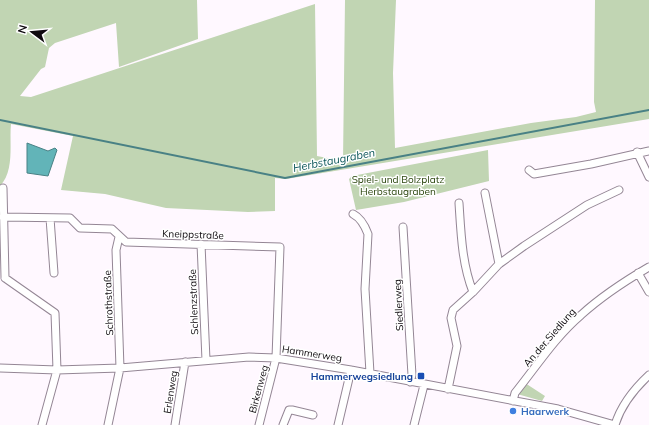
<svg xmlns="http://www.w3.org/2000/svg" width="649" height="425" font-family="Mulish,sans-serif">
  <rect width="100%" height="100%" fill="#fff8ff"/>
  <!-- green -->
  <path fill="#c1d5b3" d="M0,0h197l1,39 -79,28 -3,-44 -61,20 -6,5 -4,19 -4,2 -21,27 11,1 284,-93 2,152 26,5 2,-161h51l-3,73 2,75 136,-25 45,-6 20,-5 -2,-10 1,-102h54v119l-363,60 -11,-1v33l-27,1 -82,-4 -61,-14 -44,-4 12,-54 -62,-12c-2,18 4,47 -11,62z
    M488,150l1,31 -85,21 -48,8 -7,-31 3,-3z
    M525,383l20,13 -3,5 -25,-7z"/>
  <!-- water -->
  <path fill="#62b4b8" stroke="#498185" d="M27,143l21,8 7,-3 2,2 -9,26 -21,-3z"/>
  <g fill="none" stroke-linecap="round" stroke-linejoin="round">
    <!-- stream -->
    <path stroke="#498185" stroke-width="2" d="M0,120l285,58 364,-68"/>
    <defs>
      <path id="minor" d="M637,152l12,25
        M529,170l5,4 57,-10 58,-13
        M3,188l2,90
        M485,193l14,71
        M459,203c2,31 3,61 14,89
        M353,214c8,4 12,12 15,20l-3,55 5,84
        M3,217l67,1 10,10 32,1 14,13 154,5 -4,111 -17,67
        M50,218l4,55
        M403,227l9,148 -2,7
        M201,244l5,116
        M638,273l11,19
        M5,278l50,35 2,57 -15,55
        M0,368l57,2 63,-2 129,-11 27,1 75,12 207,39 57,16
        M448,389l9,-43 -6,-28 2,-8 20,-18 26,-28 25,-18 63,-41 32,-15
        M513,401l2,-8c21,-26 40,-56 66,-78 21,-19 44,-34 68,-48
        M108,425l12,-57 -4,-118 3,-13
        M175,425l10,-63
        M283,425l6,-15h3l21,5
        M338,425l13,-55
        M414,425l10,-40
        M615,425c6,-20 19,-36 34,-50"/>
    </defs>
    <!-- minor casing -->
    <use href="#minor" stroke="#948695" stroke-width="9"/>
    <!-- minor -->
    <use href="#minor" stroke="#fff" stroke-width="7"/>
  </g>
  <!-- markers -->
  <rect fill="#1a4fb4" stroke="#fff" stroke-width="1.5" x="417" y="372" width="8" height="8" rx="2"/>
  <circle fill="#3f7fe0" stroke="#fff" stroke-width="1.5" cx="513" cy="411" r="4"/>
  <g text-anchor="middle" stroke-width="3" stroke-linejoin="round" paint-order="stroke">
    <!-- park labels -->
    <g font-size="10" fill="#254007" stroke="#fff">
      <text x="398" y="183">Spiel- und Bolzplatz<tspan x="398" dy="12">Herbstaugraben</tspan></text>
    </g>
    <!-- street labels -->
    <g font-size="10" fill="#0f0a0f" stroke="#fff">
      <text transform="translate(193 234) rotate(2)" y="4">Kneippstraße</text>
      <text transform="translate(193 302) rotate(-92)" y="4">Schlenzstraße</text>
      <text transform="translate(108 303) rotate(-92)" y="4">Schrothstraße</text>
      <text transform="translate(398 305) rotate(-93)" y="4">Siedlerweg</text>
      <text transform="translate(549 337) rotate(-49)" y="4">An der Siedlung</text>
      <text transform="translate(312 353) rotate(9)" y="4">Hammerweg</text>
      <text transform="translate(258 389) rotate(-75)" y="4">Birkenweg</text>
      <text transform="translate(170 392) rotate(-81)" y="4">Erlenweg</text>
    </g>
    <!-- transit labels -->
    <g font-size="10" font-weight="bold" fill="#164399" stroke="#fff" text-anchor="end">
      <text x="413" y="380">Hammerwegsiedlung</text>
    </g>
    <!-- shop labels -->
    <g font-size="10" font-weight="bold" fill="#366cbe" stroke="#fff" text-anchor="start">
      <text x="521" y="415">Haarwerk</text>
    </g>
    <!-- water labels -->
    <g font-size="11" font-style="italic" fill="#0a5558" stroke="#fff">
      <text transform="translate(334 160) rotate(-11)" y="4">Herbstaugraben</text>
    </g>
  </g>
  <!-- north arrow -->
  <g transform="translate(32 32) rotate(286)" stroke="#ffffff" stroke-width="3" paint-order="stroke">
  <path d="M0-3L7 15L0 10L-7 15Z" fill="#0f0a0f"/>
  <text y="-6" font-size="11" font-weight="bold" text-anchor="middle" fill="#0f0a0f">N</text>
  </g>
</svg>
